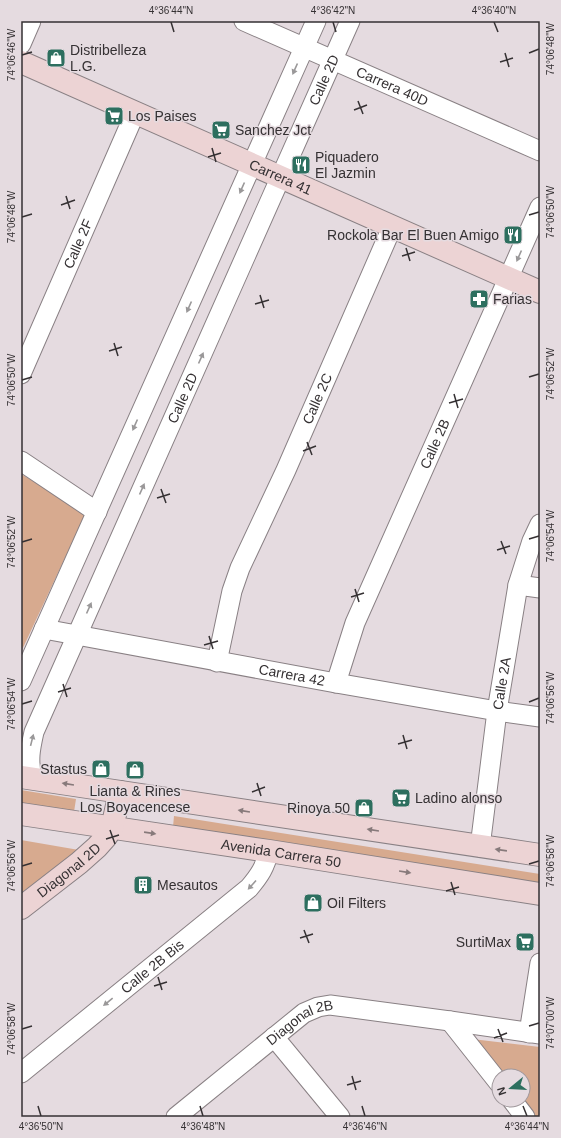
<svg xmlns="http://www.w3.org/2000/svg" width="561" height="1138" font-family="Helvetica,sans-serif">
  <rect width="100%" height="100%" fill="#e5dbe0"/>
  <!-- green -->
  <path fill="#d7aa8f" d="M21,474l65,39 -65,139z
    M21,790l55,9 -2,13 -53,-8z
    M174,816l366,58v12l-367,-59z
    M21,840l58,10 -58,43z
    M472,1039l68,8v70h-6l-11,-17v-24h-21z"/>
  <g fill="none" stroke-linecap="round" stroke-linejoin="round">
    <defs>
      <g id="street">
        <path id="s1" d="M244,21l296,130"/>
        <path d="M21,44l10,-23"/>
        <path id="s2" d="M21,374l114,-261"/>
        <path d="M21,461l76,51"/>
        <path d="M518,585l22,3"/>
        <path id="s3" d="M44,629l292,54 161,28 43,6"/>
        <path id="s4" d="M217,662l15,-71 8,-23 46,-98 106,-243"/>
        <path d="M21,681l295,-660"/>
        <path id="s5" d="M336,683l19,-60 185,-416"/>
        <path id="s6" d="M32,778c-4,-18 -2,-28 2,-46l316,-711"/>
        <path id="s7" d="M480,847l17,-136 21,-126 14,-44 8,-17"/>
        <path d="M450,1021l49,62"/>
        <path d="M529,1033l11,-70"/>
        <path d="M274,1037l66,80"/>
        <path id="s8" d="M21,1073l228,-185c11,-13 16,-21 20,-37"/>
        <path d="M512,1100l13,17"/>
        <path id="s9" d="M176,1117l128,-104 14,-6 12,-2 120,16 90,13"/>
      </g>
      <g id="secondary">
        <path id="s10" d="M21,62l519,230"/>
        <path d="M21,777l519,78"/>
        <path id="s11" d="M21,814l248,37 271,43"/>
        <path id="s12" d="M21,908l58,-45 18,-16 8,-9 7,-10 8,-36"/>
      </g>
    </defs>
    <!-- street casing -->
    <use href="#street" stroke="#898084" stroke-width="21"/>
    <!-- secondary casing -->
    <use href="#secondary" stroke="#898084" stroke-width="24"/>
    <!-- street -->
    <use href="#street" stroke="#fff" stroke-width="19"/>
    <!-- secondary -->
    <use href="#secondary" stroke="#ecd3d4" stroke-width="22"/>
  </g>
  <!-- one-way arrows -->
  <defs><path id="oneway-solid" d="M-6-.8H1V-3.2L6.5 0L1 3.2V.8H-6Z"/></defs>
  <g fill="#9a9899">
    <use href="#oneway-solid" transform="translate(295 69) rotate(114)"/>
    <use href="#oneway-solid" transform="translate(242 188) rotate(114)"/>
    <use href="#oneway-solid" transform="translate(519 256) rotate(114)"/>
    <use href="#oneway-solid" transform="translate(189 307) rotate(114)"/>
    <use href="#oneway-solid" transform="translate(201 358) rotate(-66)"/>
    <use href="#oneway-solid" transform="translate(135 425) rotate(114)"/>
    <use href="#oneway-solid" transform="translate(142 489) rotate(-66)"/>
    <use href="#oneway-solid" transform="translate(89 608) rotate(-66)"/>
    <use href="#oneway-solid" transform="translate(32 740) rotate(-76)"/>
    <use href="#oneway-solid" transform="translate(252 885) rotate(132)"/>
    <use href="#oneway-solid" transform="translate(108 1002) rotate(141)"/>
  </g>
  <g fill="#877a7b">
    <use href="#oneway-solid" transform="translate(68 784) rotate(-171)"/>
    <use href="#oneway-solid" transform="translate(244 811) rotate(-171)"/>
    <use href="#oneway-solid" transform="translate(373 830) rotate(-171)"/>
    <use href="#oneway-solid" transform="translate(150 833) rotate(8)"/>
    <use href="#oneway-solid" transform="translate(501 850) rotate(-172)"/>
    <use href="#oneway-solid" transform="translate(405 872) rotate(9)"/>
  </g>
  <!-- ticks -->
  <path fill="none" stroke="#353133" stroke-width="1.5" d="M171,22l3,10M333,22l3,10M494,22l4,10M505,53l4,14M529,53l10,-4M22,55l10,-3M500,62l13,-4M358,101l5,13M354,110l13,-5M212,148l4,14M208,157l13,-4M66,196l4,13M61,205l14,-5M529,215l10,-3M22,217l10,-3M406,248l4,13M402,256l13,-4M260,295l4,13M255,304l14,-4M114,343l4,13M109,351l13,-4M529,377l10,-3M22,380l10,-3M454,394l4,14M449,403l14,-4M307,442l5,13M303,451l13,-5M161,489l5,14M157,498l13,-4M529,539l10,-3M501,541l5,13M22,542l10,-3M497,550l13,-4M355,589l4,13M351,597l13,-4M209,636l4,13M204,645l14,-4M63,684l4,13M58,692l13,-4M529,702l10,-4M22,704l10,-3M403,735l4,14M398,744l14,-4M257,783l4,13M252,792l13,-5M110,830l5,14M106,839l13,-4M529,864l10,-3M22,866l10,-3M451,882l4,13M446,891l13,-4M304,930l5,13M300,938l13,-4M158,977l4,13M154,986l13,-4M529,1026l10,-3M22,1029l10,-3M498,1029l5,13M494,1038l13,-5M352,1076l4,14M347,1085l14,-4M38,1106l3,10M200,1106l3,10M362,1106l3,10M523,1106l4,10"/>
  <!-- icons -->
  <defs>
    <symbol id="shop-square" viewBox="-11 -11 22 22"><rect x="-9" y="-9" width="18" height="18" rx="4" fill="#2d6f5f" stroke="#e5dbe0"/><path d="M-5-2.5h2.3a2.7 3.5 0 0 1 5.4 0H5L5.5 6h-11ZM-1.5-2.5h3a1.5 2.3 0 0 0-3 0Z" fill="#fff"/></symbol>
    <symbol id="supermarket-square" viewBox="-11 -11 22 22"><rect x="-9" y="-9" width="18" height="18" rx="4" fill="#2d6f5f" stroke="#e5dbe0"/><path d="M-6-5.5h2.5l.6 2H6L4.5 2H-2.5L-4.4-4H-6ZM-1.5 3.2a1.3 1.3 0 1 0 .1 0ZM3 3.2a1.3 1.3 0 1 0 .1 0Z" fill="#fff"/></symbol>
    <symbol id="restaurant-square" viewBox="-11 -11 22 22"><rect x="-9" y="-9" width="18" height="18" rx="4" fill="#2d6f5f" stroke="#e5dbe0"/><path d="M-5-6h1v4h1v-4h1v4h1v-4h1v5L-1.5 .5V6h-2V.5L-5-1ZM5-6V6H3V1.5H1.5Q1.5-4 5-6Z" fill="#fff"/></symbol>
    <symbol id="pharmacy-square" viewBox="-11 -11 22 22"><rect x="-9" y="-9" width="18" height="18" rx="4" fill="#2d6f5f" stroke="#e5dbe0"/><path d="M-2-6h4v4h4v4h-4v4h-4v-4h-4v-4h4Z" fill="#fff"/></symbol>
    <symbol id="building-square" viewBox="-11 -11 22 22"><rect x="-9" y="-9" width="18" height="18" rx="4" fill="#2d6f5f" stroke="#e5dbe0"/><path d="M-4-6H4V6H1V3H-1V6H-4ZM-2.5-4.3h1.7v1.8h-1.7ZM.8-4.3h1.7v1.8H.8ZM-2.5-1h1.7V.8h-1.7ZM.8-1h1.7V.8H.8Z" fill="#fff"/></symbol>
  </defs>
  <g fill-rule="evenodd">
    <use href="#shop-square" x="45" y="47" width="22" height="22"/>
    <use href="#supermarket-square" x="103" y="105" width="22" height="22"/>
    <use href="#supermarket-square" x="210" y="119" width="22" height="22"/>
    <use href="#restaurant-square" x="290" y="154" width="22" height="22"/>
    <use href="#restaurant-square" x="502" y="224" width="22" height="22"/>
    <use href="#pharmacy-square" x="468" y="288" width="22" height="22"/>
    <use href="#shop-square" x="90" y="758" width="22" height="22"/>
    <use href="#shop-square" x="124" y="759" width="22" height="22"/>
    <use href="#supermarket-square" x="390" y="787" width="22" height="22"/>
    <use href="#shop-square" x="353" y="797" width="22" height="22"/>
    <use href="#building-square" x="132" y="874" width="22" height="22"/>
    <use href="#shop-square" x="302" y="892" width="22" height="22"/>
    <use href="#supermarket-square" x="514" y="931" width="22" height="22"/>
  </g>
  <g text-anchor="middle" stroke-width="3" stroke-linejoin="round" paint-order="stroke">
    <!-- poi labels -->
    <g font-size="14" fill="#353133" stroke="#e5dbe0" text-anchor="start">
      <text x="70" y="55">Distribelleza<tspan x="70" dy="16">L.G.</tspan></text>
      <text x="128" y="121">Los Paises</text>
      <text x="235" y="135">Sanchez Jct</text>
      <text x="315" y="162">Piquadero<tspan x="315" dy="16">El Jazmin</tspan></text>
      <text x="499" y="240" text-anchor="end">Rockola Bar El Buen Amigo</text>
      <text x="493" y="304">Farias</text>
      <text x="87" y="774" text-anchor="end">Stastus</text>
      <text x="135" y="796" text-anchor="middle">Lianta &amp; Rines<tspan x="135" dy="16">Los Boyacencese</tspan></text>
      <text x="415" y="803">Ladino alonso</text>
      <text x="350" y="813" text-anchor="end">Rinoya 50</text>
      <text x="157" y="890">Mesautos</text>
      <text x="327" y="908">Oil Filters</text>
      <text x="511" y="947" text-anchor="end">SurtiMax</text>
    </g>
    <!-- street labels -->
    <g font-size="14" fill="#353133" stroke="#e5dbe0">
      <text dy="5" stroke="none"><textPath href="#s6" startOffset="760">Calle 2D</textPath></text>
      <text dy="5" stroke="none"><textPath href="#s1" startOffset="162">Carrera 40D</textPath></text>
      <text dy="5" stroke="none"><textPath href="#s10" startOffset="284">Carrera 41</textPath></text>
      <text dy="5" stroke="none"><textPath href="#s2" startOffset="142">Calle 2F</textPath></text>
      <text dy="5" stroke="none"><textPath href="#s6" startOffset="412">Calle 2D</textPath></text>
      <text dy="5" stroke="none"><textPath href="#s4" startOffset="283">Calle 2C</textPath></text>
      <text dy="5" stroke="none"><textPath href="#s5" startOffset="259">Calle 2B</textPath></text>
      <text dy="5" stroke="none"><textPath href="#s3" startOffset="252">Carrera 42</textPath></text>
      <text dy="5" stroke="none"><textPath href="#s7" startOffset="165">Calle 2A</textPath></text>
      <text dy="5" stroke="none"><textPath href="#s11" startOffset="263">Avenida Carrera 50</textPath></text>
      <text dy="5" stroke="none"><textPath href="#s12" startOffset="61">Diagonal 2D</textPath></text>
      <text dy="5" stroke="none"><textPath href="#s8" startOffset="169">Calle 2B Bis</textPath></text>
      <text dy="5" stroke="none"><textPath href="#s9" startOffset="157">Diagonal 2B</textPath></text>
    </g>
  </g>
  <!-- border -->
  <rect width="561" height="1138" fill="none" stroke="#e5dbe0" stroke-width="44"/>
  <!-- north arrow -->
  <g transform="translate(511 1088) rotate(252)"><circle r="19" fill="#e5dbe0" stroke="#9f979b"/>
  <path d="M0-3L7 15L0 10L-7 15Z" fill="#2d6f5f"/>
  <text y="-6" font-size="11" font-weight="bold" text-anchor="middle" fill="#353133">N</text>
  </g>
  <rect x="22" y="22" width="517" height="1094" fill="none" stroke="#353133" stroke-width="1.5"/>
  <g font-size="10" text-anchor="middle" fill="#353133">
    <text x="171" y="14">4°36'44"N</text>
    <text x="333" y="14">4°36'42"N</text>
    <text x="494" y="14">4°36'40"N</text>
    <text transform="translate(550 49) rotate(-90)" y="4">74°06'48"W</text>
    <text transform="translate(11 55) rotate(-90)" y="4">74°06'46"W</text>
    <text transform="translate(550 212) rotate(-90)" y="4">74°06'50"W</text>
    <text transform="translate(11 217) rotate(-90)" y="4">74°06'48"W</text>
    <text transform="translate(550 374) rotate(-90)" y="4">74°06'52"W</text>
    <text transform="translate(11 380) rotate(-90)" y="4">74°06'50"W</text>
    <text transform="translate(550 536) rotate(-90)" y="4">74°06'54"W</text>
    <text transform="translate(11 542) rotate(-90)" y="4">74°06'52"W</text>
    <text transform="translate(550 698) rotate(-90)" y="4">74°06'56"W</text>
    <text transform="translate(11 704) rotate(-90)" y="4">74°06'54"W</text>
    <text transform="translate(550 861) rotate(-90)" y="4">74°06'58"W</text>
    <text transform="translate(11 866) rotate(-90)" y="4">74°06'56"W</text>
    <text transform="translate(550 1023) rotate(-90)" y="4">74°07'00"W</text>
    <text transform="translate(11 1029) rotate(-90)" y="4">74°06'58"W</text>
    <text x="41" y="1130">4°36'50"N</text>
    <text x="203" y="1130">4°36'48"N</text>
    <text x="365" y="1130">4°36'46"N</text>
    <text x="527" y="1130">4°36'44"N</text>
  </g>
</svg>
